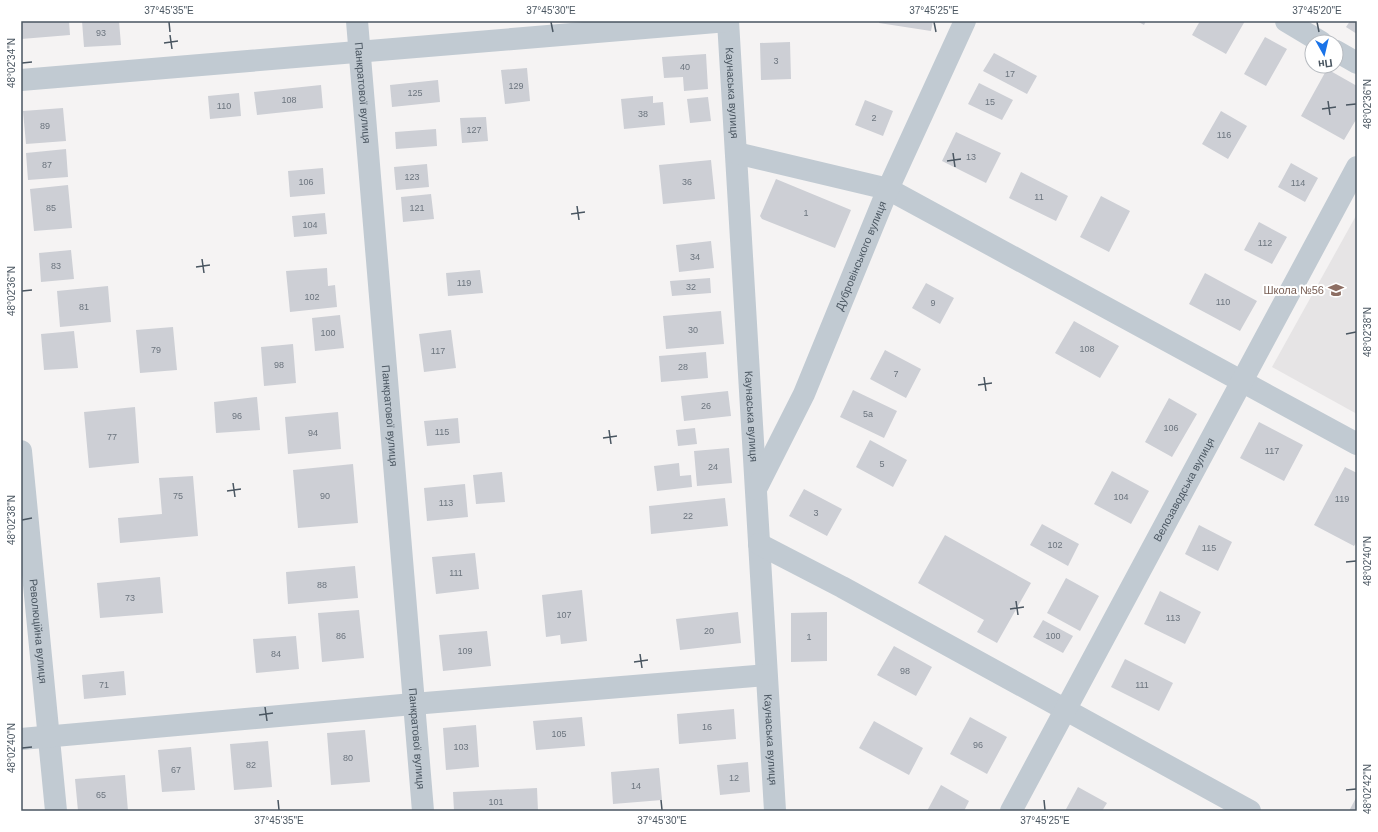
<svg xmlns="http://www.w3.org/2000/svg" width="1378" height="832" font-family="Arial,sans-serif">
  <rect width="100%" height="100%" fill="#f5f3f3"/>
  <!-- education -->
  <path fill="#e6e4e5" d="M1357,214v200l-85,-47z"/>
  <!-- building -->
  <path fill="#cdcfd5" d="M21,21h48l1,14 -49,4z
    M82,21h37l2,24 -37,2z
    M879,21h54l-2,10 -52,-8z
    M1137,21h9l-2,4z
    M1200,21h45l-19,33 -34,-19z
    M1350,21h7v13l-11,-7z
    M1265,37l22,12 -21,37 -22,-12z
    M790,42l1,37 -30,1 -1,-37z
    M994,53l43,23 -10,18 -44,-23z
    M706,54l2,35 -24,2 -1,-14 -19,1 -2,-21z
    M527,68l3,33 -25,3 -4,-34z
    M1327,69l30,17v32l-13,22 -43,-24z
    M438,80l2,22 -48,5 -2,-22z
    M979,83l34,17 -11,20 -34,-16z
    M321,85l2,23 -66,7 -3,-23z
    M239,93l2,23 -31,3 -2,-23z
    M653,96v7l10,-1 2,23 -41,4 -3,-30z
    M708,97l3,24 -21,2 -3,-24z
    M865,100l28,11 -10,25 -28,-11z
    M63,108l3,33 -40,3 -3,-33z
    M1221,111l26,15 -19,33 -26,-15z
    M486,117l2,24 -26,2 -2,-25z
    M436,129l1,17 -41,3 -1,-17z
    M956,132l45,21 -15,30 -44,-22z
    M66,149l2,28 -40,3 -2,-27z
    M711,160l4,39 -52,5 -4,-39z
    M1291,163l27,15 -13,24 -27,-15z
    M427,164l2,23 -33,3 -2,-23z
    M323,168l2,26 -35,3 -2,-26z
    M1021,172l47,24 -12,25 -47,-23z
    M776,179l75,31 -16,38 -73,-29 -2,-3z
    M68,185l4,43 -38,3 -4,-42z
    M431,194l3,25 -31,3 -2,-25z
    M1101,196l29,15 -21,41 -29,-15z
    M325,213l2,21 -33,3 -2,-21z
    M1259,222l28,15 -15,27 -28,-14z
    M711,241l3,27 -35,4 -3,-27z
    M71,250l3,29 -33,3 -2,-29z
    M327,268l1,18 7,-1 2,22 -47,5 -4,-41z
    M480,270l3,23 -35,3 -2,-23z
    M1205,273l52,28 -17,30 -51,-27z
    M710,278l1,15 -39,3 -2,-15z
    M926,283l28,15 -14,26 -28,-16z
    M108,286l3,36 -51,5 -3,-36z
    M721,311l3,33 -58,5 -3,-33z
    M340,315l4,33 -29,3 -3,-33z
    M1074,321l45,25 -19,32 -45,-25z
    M173,327l4,43 -37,3 -4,-43z
    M451,330l5,38 -32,4 -5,-38z
    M74,331l4,37 -34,2 -3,-36z
    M293,344l3,39 -32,3 -3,-39z
    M885,350l36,19 -15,29 -36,-19z
    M706,352l2,26 -47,4 -2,-26z
    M853,390l44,21 -13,27 -44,-21z
    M728,391l3,25 -47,5 -3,-25z
    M257,397l3,33 -44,3 -2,-31z
    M1169,398l28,16 -25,43 -27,-15z
    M135,407l4,56 -50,5 -5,-56z
    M338,412l3,37 -53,5 -3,-37z
    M458,418l2,25 -33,3 -3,-25z
    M1259,422l44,23 -19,36 -44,-23z
    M695,428l2,16 -19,2 -2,-16z
    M870,440l37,20 -14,27 -37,-20z
    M729,448l3,35 -35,3 -3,-35z
    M679,463l1,13 11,-1 1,12 -35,4 -3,-25z
    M353,464l5,59 -60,5 -5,-58z
    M1345,467l12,6v68l-3,5 -40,-21z
    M1112,471l37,20 -18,33 -37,-20z
    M502,472l3,30 -29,2 -3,-29z
    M193,476l5,60 -78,7 -2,-25 44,-4 -3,-36z
    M465,484l3,33 -41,4 -3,-33z
    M804,489l38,20 -15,27 -38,-20z
    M725,498l3,28 -77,8 -2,-28z
    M1042,524l37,20 -11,22 -38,-21z
    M1199,525l33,17 -14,29 -33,-17z
    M945,535l86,48 -34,60 -20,-11 7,-12 -66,-37z
    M475,553l4,36 -43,5 -4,-37z
    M355,566l3,32 -70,6 -2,-32z
    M160,577l3,36 -63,5 -3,-35z
    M1066,578l33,18 -19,35 -33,-18z
    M582,590l5,51 -26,3 -1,-9 -14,2 -4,-42z
    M1160,591l41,21 -16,32 -41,-20z
    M359,610l5,48 -42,4 -4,-49z
    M738,612l3,31 -61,7 -4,-31z
    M827,612v49l-36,1v-49z
    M1043,620l30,16 -10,17 -30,-16z
    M487,631l4,35 -48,5 -4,-36z
    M296,636l3,33 -43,4 -3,-34z
    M894,646l38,21 -16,29 -39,-21z
    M1125,659l48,24 -14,28 -48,-24z
    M124,671l2,24 -42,4 -2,-24z
    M734,709l2,30 -57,5 -2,-30z
    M582,717l3,29 -49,4 -3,-29z
    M970,717l37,20 -20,37 -37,-20z
    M874,721l49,27 -14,27 -50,-27z
    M476,725l3,42 -33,3 -3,-42z
    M365,730l5,52 -39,3 -4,-52z
    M268,741l4,46 -38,3 -4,-46z
    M191,747l4,43 -33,2 -4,-42z
    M748,762l2,30 -30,3 -3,-30z
    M659,768l3,32 -49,4 -2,-32z
    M125,775l3,36h-50l-3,-32z
    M941,785l28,16 -5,10h-37z
    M1078,787l29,16 -5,8h-37z
    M537,788l1,23h-84l-1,-19z
    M1357,796v15h-8z"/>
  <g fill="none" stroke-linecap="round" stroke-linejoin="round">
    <!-- minor -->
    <g stroke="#c1cad2" stroke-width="22">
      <path id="s1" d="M357,21l66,790"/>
      <path id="s2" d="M728,21l47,790"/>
      <path d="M1286,21l35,21"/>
      <path d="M1336,51l21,12"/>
      <path d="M21,80l707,-59"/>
      <path d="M736,153l152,36 469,255"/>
      <path id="s3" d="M21,451l35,360"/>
      <path id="s4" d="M756,489l48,-95 84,-205 77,-168"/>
      <path d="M759,544l83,43 408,224"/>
      <path d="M21,739l392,-35 353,-29"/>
      <path id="s5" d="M1011,811l346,-644"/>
    </g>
  </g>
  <!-- ticks -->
  <path fill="none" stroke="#4a5661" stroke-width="1.5" d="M169,22l1,10M551,22l2,10M934,22l2,10M1317,22l2,10M170,35l2,14M164,43l14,-2M22,63l10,-1M1328,101l2,14M1346,105l10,-1M1322,109l14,-2M953,153l2,14M947,161l14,-2M577,206l2,14M571,214l14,-2M202,259l2,14M196,267l14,-2M22,291l10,-1M1346,334l10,-2M984,377l2,14M978,385l14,-2M609,430l2,14M603,438l14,-2M233,483l2,14M227,491l14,-2M22,520l10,-2M1346,562l10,-1M1016,601l2,14M1010,609l14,-2M640,654l2,14M634,662l14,-2M265,707l2,14M259,715l14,-2M22,748l10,-1M1346,790l10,-1M278,800l1,10M661,800l1,10M1044,800l1,10"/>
  <!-- icons -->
  <defs>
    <symbol id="school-bare" viewBox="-9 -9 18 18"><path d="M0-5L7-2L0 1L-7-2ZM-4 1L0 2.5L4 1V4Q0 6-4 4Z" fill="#8d6e63" stroke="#fff" stroke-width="2.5" paint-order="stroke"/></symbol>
  </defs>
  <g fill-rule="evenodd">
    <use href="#school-bare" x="1325" y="279" width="22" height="22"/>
  </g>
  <g text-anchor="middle" stroke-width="4" stroke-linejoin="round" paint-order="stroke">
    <!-- number labels -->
    <g font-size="9" fill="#6b747e">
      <text x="101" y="36">93</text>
      <text x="776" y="64">3</text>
      <text x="685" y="70">40</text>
      <text x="1010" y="77">17</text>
      <text x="516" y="89">129</text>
      <text x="415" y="96">125</text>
      <text x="289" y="103">108</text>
      <text x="990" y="105">15</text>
      <text x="224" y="109">110</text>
      <text x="643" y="117">38</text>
      <text x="874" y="121">2</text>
      <text x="45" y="129">89</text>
      <text x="474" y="133">127</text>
      <text x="1224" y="138">116</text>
      <text x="971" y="160">13</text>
      <text x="47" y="168">87</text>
      <text x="412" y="180">123</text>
      <text x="306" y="185">106</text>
      <text x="687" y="185">36</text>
      <text x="1298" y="186">114</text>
      <text x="1039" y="200">11</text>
      <text x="51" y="211">85</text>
      <text x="417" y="211">121</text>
      <text x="806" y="216">1</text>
      <text x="310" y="228">104</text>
      <text x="1265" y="246">112</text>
      <text x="695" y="260">34</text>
      <text x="56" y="269">83</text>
      <text x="464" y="286">119</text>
      <text x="691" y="290">32</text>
      <text x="312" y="300">102</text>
      <text x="1223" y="305">110</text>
      <text x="933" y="306">9</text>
      <text x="84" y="310">81</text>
      <text x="693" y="333">30</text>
      <text x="328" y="336">100</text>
      <text x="1087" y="352">108</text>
      <text x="156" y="353">79</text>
      <text x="438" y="354">117</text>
      <text x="279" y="368">98</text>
      <text x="683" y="370">28</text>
      <text x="896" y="377">7</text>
      <text x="706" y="409">26</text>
      <text x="868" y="417">5а</text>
      <text x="237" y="419">96</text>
      <text x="1171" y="431">106</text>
      <text x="442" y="435">115</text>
      <text x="313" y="436">94</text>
      <text x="112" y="440">77</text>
      <text x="1272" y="454">117</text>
      <text x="882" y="467">5</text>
      <text x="713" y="470">24</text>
      <text x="178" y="499">75</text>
      <text x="325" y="499">90</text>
      <text x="1121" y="500">104</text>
      <text x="1342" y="502">119</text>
      <text x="446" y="506">113</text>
      <text x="816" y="516">3</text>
      <text x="688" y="519">22</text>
      <text x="1055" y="548">102</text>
      <text x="1209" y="551">115</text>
      <text x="456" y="576">111</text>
      <text x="322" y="588">88</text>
      <text x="130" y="601">73</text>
      <text x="564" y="618">107</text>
      <text x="1173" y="621">113</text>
      <text x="709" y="634">20</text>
      <text x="341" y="639">86</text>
      <text x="1053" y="639">100</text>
      <text x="809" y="640">1</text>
      <text x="465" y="654">109</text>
      <text x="276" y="657">84</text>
      <text x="905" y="674">98</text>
      <text x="104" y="688">71</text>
      <text x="1142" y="688">111</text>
      <text x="707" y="730">16</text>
      <text x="559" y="737">105</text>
      <text x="978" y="748">96</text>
      <text x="461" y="750">103</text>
      <text x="348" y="761">80</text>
      <text x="251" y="768">82</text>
      <text x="176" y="773">67</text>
      <text x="734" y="781">12</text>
      <text x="636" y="789">14</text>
      <text x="101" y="798">65</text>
      <text x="496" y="805">101</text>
    </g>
    <!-- street labels -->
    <g font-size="11" fill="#4a5661" stroke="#fff">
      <text dy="4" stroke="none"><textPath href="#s1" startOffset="72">Панкратової вулиця</textPath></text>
      <text dy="4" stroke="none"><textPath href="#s2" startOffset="72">Каунаська вулиця</textPath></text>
      <text dy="4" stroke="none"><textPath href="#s4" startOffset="256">Дубровінського вулиця</textPath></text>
      <text dy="4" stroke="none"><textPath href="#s1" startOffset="396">Панкратової вулиця</textPath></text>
      <text dy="4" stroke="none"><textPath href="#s2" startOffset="396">Каунаська вулиця</textPath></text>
      <text dy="4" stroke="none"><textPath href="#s5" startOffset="365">Велозаводська вулиця</textPath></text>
      <text dy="4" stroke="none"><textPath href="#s3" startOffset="181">Революційна вулиця</textPath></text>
      <text dy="4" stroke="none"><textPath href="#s1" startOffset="720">Панкратової вулиця</textPath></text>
      <text dy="4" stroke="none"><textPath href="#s2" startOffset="720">Каунаська вулиця</textPath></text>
    </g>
    <!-- education labels -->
    <g font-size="11" fill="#785e54" stroke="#fff" text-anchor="end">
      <text x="1324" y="294">Школа №56</text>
    </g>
  </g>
  <!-- border -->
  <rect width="1378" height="832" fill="none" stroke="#ffffff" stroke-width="44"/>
  <!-- north arrow -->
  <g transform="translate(1324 54) rotate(172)"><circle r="19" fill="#ffffff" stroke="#b7bbc0"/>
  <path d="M0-3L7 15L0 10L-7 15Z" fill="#1a73e8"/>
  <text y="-6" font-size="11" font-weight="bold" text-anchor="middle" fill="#4a5661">Пн</text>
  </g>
  <rect x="22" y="22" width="1334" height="788" fill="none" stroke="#4a5661" stroke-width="1.5"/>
  <g font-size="10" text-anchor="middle" fill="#4a5661">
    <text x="169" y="14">37°45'35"E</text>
    <text x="551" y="14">37°45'30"E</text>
    <text x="934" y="14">37°45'25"E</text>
    <text x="1317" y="14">37°45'20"E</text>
    <text transform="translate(11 63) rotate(-90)" y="4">48°02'34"N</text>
    <text transform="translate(1367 104) rotate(-90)" y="4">48°02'36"N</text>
    <text transform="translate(11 291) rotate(-90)" y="4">48°02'36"N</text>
    <text transform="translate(1367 332) rotate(-90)" y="4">48°02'38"N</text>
    <text transform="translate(11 520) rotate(-90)" y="4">48°02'38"N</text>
    <text transform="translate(1367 561) rotate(-90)" y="4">48°02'40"N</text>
    <text transform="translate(11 748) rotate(-90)" y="4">48°02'40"N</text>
    <text transform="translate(1367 789) rotate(-90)" y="4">48°02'42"N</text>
    <text x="279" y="824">37°45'35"E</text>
    <text x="662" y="824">37°45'30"E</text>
    <text x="1045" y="824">37°45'25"E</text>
  </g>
</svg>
